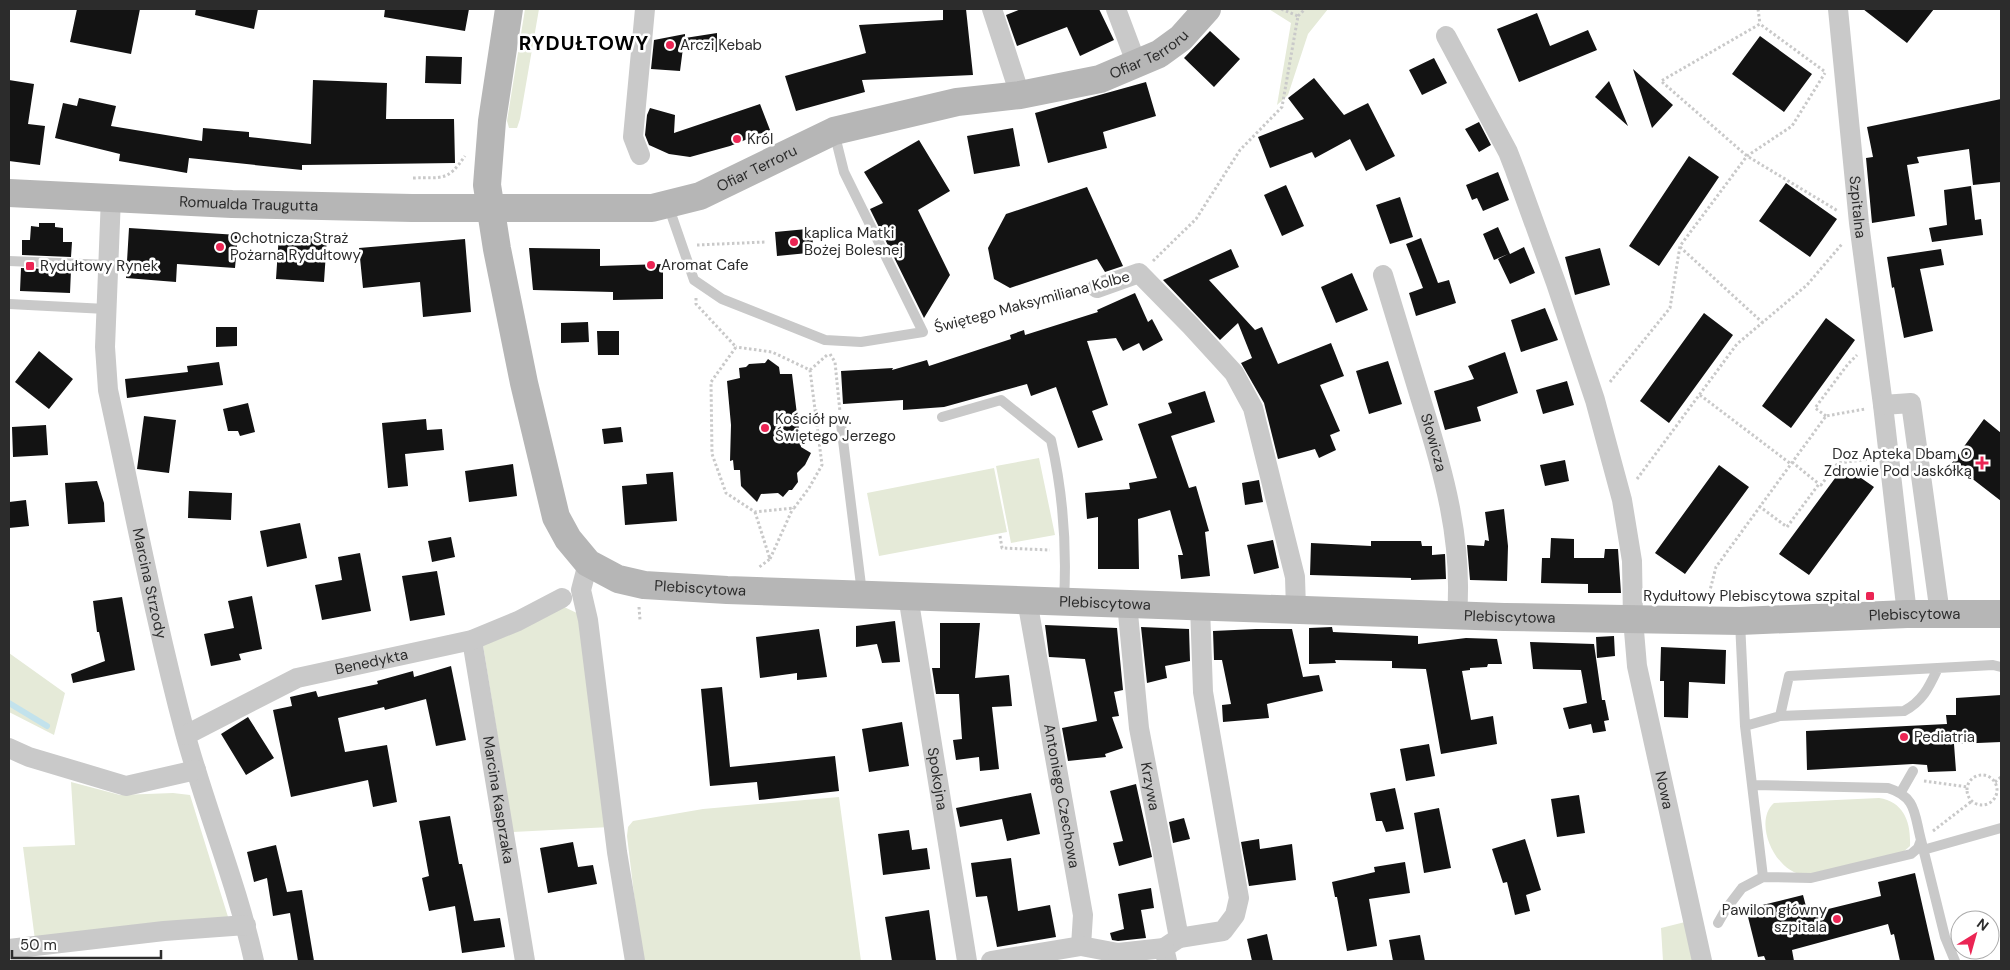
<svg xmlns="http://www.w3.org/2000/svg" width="2010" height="970" font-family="'DM Sans',sans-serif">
  <rect width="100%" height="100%" fill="#fff"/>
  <!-- green -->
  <path fill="#e5ead8" d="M525,9h14l-19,110 -3,9h-8l-2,-7z
    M1269,9h59l-20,25 -20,61 -11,10 14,-82z
    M1039,458l16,77 -44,8 -15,-77z
    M994,468l13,64 -128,24 -12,-63z
    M562,606l17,8 31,213 -97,5 -30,-187z
    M9,653l56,40 -11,42 -45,-23z
    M71,782l49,13 53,-2 17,2 39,125 -194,20 -12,-93 52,-2z
    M839,797l22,164h-219l-15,-125 1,-9 5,-6 70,-12z
    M1879,798c25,4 32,24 31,48l-9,8 -96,21c-29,-1 -53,-53 -31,-72z
    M1685,922l11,39h-33l-2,-33z"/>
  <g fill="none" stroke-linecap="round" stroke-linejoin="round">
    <!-- stream -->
    <path stroke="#c2e2ec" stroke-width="6" d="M9,703l38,23"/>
  </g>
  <!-- building -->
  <path fill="#131313" d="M77,9h63l-9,45 -61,-12z
    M196,9h62l-4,20 -59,-14z
    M385,9h84l-4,22 -81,-14z
    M943,9h23l7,66 -111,5 3,12 -69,19 -11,-35 81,-23 -7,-28 84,-5z
    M1021,9h78l15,31 -34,16 -13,-29 -50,19 -11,-31z
    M1863,9h71l-27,34z
    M1537,13l13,33 38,-16 9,20 -78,32 -22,-53z
    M1210,31l30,28 -26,28 -30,-29z
    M717,33v19l-34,-4 -3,23 -29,-2 3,-29 31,-6v4z
    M1760,36l52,38 -28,38 -52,-38z
    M426,56l36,1 -1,27 -36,-1z
    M1434,58l13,25 -25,12 -13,-25z
    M1633,69l40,36 -21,23z
    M1314,78l30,37 24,-12 27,53 -29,15 -16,-32 -35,19 -3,-6 -42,16 -12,-31 46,-18 -16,-21z
    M9,80l25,4 -6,40 17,2 -5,39 -31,-4z
    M313,80l74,3 -1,36h68l1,44 -153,2v5l-113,-12 -2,15 -68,-12 1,-7 -65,-16 8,-35 14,3 2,-8 37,8 -5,20 91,15 1,-13 46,4v5l62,7z
    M1609,81l19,45 -33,-29z
    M1146,82l10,34 -53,16 4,16 -59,15 -13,-50z
    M2001,99v83l-28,3 -4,-36 -52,8 2,6 -12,2 8,51 -43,7 -6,-65 7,-1 -6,-30z
    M760,104l10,26 -40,16 -40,11 -21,-3 -20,-9 -4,-10 2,-20 3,-7 25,7 -1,18z
    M1479,122l12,23 -12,7 -14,-23z
    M1013,128l7,38 -46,8 -7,-38z
    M919,140l31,51 -32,19 32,65 -26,43 -54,-109 13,-6 -19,-31z
    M1689,156l30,21 -60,89 -30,-20z
    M1498,172l11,28 -26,11 -6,-13 -5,2 -6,-15z
    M1786,183l51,36 -27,38 -51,-36z
    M1286,185l18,41 -22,10 -18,-41z
    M1971,186l4,34 6,-1 2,16 -51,7 -3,-14 18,-3 -3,-35z
    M1087,187l36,79 -18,6 -8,-13 -87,29 -16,-9 -6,-31 18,-34z
    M1400,197l13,40 -23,7 -14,-39z
    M39,223h16v4l8,1v14h9l-1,15 -49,-2v-15h8l1,-14 8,1z
    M1498,227l12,27 14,-7 11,26 -25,11 -12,-25 10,-5 -14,6 -11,-26z
    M129,228l109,7 -3,33 -58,-4 -1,18 -50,-4z
    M807,229l6,12 -5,12 -31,3 -2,-24z
    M279,234l48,3 -3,45 -48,-3z
    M1421,238l17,45 11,-3 7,23 -40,13 -7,-23 14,-5 -17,-44z
    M465,239l6,73 -48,5 -3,-35 -57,6 -4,-40z
    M529,248l71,1v17l63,-2v35l-50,1v-8l-80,-2z
    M1600,248l10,37 -35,10 -10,-38z
    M1231,249l8,18 -30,13 46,50 7,-3 16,37 53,-21 13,33 -24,9 20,46 -10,4 6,15 -17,8 -4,-9 -37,10 -14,-56 -23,-40 11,-5 -14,-35 -18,17 -57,-60z
    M1941,249l3,16 -24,4 13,62 -29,7 -10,-51 -2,1 -5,-31z
    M21,268l50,2 -1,23 -50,-2z
    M1352,273l16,37 -32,13 -15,-36z
    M1135,293l13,29 4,-3 11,21 -20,11 -4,-8 -16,8 -7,-13 -29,3 21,64 -16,6 11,29 -25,8 -22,-61 -25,9 -4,-12 -83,23 -41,3v-10l-60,4 -2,-33 52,-3 -1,2 35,-10 2,6 82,-27 -1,-4 14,-5 1,5 73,-23 -1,-2z
    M1545,308l13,32 -37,12 -10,-32z
    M1704,313l29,22 -64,88 -29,-22z
    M1826,318l29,22 -64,88 -29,-22z
    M588,322l1,20 -28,1v-20z
    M216,327h21v19l-21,1z
    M597,331h22v24h-21z
    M39,351l34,28 -24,30 -34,-27z
    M1505,352l13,41 -41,14 4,14 -36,9 -11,-39 40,-12 -6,-13z
    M768,359l11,8 1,7h12l9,73 10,6 -6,12 -8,8 1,9 -6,8h-3l-6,7 -5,-4 -17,1 -4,8 -16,-16 -1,-16h-6l-1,-10 -3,1 1,-36 -4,-44 13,-3 -1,-10 7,-1 3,-3 16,-1z
    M1388,361l14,43 -33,10 -13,-43z
    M219,362l4,23 -96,13 -2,-19 63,-7 -1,-6z
    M1567,381l7,24 -31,9 -7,-24z
    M1205,391l10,31 -44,14 18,52 7,-2 13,45 -4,1 5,44 -29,3 -3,-24h5l-13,-45 -32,9 1,50h-41v-52l-11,2 -2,-26 45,-4 -1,-6 28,-5 -19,-54 34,-11 -4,-10z
    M248,403l7,29 -15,4 -2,-5h-10l-5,-22z
    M144,416l32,4 -7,53 -32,-4z
    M426,419l1,11 15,-1 2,21 -39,4 3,32 -20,2 -6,-65z
    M1984,419l17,14v68l-49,-38z
    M46,425l2,30 -35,2 -1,-30z
    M621,427l2,15 -19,2 -2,-15z
    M1565,460l4,21 -24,5 -5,-21z
    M513,464l4,32 -48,6 -4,-31z
    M1719,465l30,22 -64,87 -30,-21z
    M1844,466l30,21 -65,88 -30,-21z
    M673,472l4,49 -52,4 -3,-39 25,-2 -1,-10z
    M1259,480l4,22 -18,3 -3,-22z
    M97,481l7,22 1,19 -37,2 -3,-41z
    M189,491l43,2 -1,27 -43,-2z
    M26,500l3,26 -20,2v-26z
    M1504,509l4,37 -1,35 -37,-1 -3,-35 17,1 1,-6 4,1 -4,-29z
    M300,523l7,35 -40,9 -7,-36z
    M451,537l4,20 -23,5 -4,-21z
    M1551,538l23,1v19h30l1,-9h13l3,44h-33v-9l-47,-1 1,-25h8z
    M1273,540l6,28 -25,6 -7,-29z
    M1371,541h50l1,5h10v9l13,-1 1,25 -35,1v-2l-101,-3 1,-32 60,3z
    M360,553l11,58 -49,9 -7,-35 27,-5 -4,-23z
    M437,571l8,44 -35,6 -8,-45z
    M252,596l10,53 -23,5 2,6 -30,6 -7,-32 30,-6 -6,-27z
    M122,597l13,73 -62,13 -2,-9 34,-13 -6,-29h-2l-4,-31z
    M895,621l5,41 -18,1 -5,-19 -21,3v-21z
    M940,623h40l-5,55 34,-3 3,31 -20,1 7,62 -19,2 -1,-14 -23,3 -3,-20 9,-1 -3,-45h-23l-4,-26h8z
    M1045,625l72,3 6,62 -9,2 5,24 -7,1 11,31 -18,6 1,3 -38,4 -6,-33 35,-7 -12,-62 -36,-2z
    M1141,627l48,2 1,32 -25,5 2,12 -20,5z
    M1332,627l1,5 85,4v8l48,-6 31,1 5,25h-14l-1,3 -17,1v2l-8,1 9,49 22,-4 4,28 -56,10 -15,-85 -34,-1v-7l-57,-1 1,3 -27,1v-36z
    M819,629l8,48 -30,3v-7l-37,5 -4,-41z
    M1256,629h36l11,48 16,-2 4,16 -56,13 2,14 -46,4 -1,-17 9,-1 -9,-44h-8l-1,-29z
    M1614,636l1,20 -18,2 -1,-21z
    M1530,642l64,2 8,56h3l4,20 -5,1 2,10 -13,2 -2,-9 -22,5 -6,-21 24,-5 -6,-33 -48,-1z
    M1661,647l65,3 -1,34 -36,-2 -1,36 -24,-1v-36h-4z
    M451,666l15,74 -30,6 -10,-47 -41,11 -1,-3 -46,11 7,34 42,-7 10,57 -24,5 -5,-27 -77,17 -18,-87 19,-4 -2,-9 26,-6 2,6 60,-13 -1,-3 36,-10 1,6z
    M722,687l8,80 105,-11 4,35 -80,9 -2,-18 -47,4 -9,-97z
    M2001,695v47l-47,2 2,27 -28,1 -1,-7 -14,-1 -106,6 -1,-39 141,-7 -1,-9h10v-17z
    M248,717l26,41 -28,17 -25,-41z
    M902,722l7,44 -40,6 -7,-43z
    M1429,744l6,32 -29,5 -6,-32z
    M1136,784l16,73 -33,9 -6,-23 10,-2 -13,-50z
    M1395,788l9,41 -18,3 -4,-11h-6l-6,-28z
    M1031,793l9,41 -33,7 -5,-22 -42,8 -4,-19z
    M1579,795l6,38 -28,4 -6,-38z
    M1439,808l12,60 -27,5 -10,-60z
    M450,816l9,48h3l12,57 26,-3 5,29 -43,6 -7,-47 -26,5 -7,-33 7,-2 -10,-55z
    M1184,818l6,21 -17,4 -4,-21z
    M909,830l3,20 15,-2 3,21 -47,6 -5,-41z
    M1259,839l1,10 32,-5 4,36 -47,6 -8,-44z
    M1525,839l16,51 -15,5 4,16 -15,4 -8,-33 -4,1 -11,-34z
    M573,842l5,25 15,-2 4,19 -49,9 -8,-45z
    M276,845l11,47 15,-2 12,71h-16l-8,-48 -17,3 -6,-38 -13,4 -7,-30z
    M1011,858l7,53 32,-6 6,32 -59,10 -10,-51 -11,1 -5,-34z
    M1405,862l5,31 -41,6 8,47 -30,5 -10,-54h-2l-3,-15 43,-10 -1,-5z
    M1915,873l20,88h-35l-6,-27 -3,1 -3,-11 -96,26 2,11h-28l-2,-5 -6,1 -12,-48 57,-14 5,19 73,-18 -3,-14z
    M1151,888l3,20 -13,2 5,28 -28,3 -6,-1 -2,-7 14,-4 -6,-35z
    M929,910l7,50 -44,1 -7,-44z
    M1267,934l6,27h-21l-5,-22z
    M1420,935l5,26h-32l-4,-21z"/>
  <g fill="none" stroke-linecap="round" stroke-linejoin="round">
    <!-- path -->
    <path stroke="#c9c9c9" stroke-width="3" stroke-dasharray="2.5 2.5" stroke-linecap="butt" d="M1758,9l2,15
      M1298,16l7,-7
      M1824,71l-64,-47 -99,57 86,75 91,55
      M413,178c30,-1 34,4 52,-22
      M697,245l68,-3
      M1680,247l83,76
      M1153,261l43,-42 44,-69 42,-43 16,-91 -17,-7
      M696,298v6l40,43 -25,35 1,72 14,39 29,19 39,-4 15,-20 13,-23 -12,-95 -38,-18 -36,-5
      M936,328l144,-36
      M830,354l5,8 5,50
      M810,370l17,-15
      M1610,382l60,-74 10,-62 67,-90 45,-30 33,-53
      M1700,395l91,69
      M815,410l14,8
      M1826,416l-11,-8 33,-44 9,-9
      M1792,462l27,22
      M1637,479l100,-135 70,-59 35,-41
      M1759,506l28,21 32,-43 2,1 17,-22 33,-4
      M755,512l15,47 -12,9
      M1000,536l2,12 48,2
      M770,559l23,-51
      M1708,598l8,-31 110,-151 39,-7
      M639,607l1,13
      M1967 790a15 15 0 1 1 30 0a15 15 0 1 1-30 0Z
      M1924,781l44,6
      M1995,782l6,-5
      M1933,831l39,-30"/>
    <!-- lane -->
    <path stroke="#c9c9c9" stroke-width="10" d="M668,205l26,75 28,19 103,41 36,2 62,-10 -79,-160 -10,-40
      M9,261l99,4
      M9,304l97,5
      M942,417l59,-17 50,40c12,53 16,106 13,160
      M841,424l21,169
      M1780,716l124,-5c19,-10 25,-24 34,-43
      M1745,726l35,-10 9,-40 204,-11 8,2
      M1752,785l136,3c29,9 26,26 33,52l-3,8 -7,6 -100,24 -48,-1
      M1901,792l12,-21
      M1921,840l24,97 10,24
      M1923,850l78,-22
      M1718,923l8,-14 16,-21 21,-11 -18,-151 -5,-104"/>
    <!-- street -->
    <g stroke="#c9c9c9" stroke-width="20">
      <path d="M992,9l28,86"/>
      <path d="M1116,9l21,56"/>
      <path id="s1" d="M1838,9l21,214 24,182 24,209"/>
      <path id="s2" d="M1446,36l62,116 7,18 41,113 39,117 27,100 10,61 1,58 4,47 65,295"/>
      <path d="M640,155l-7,-18 12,-128"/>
      <path id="s3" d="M111,197l-6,150 3,43c25,114 47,230 77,343 21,77 52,151 69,228"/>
      <path id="s4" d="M1383,275c13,42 25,83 38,125 22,70 42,140 36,214"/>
      <path d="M1097,288l42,-15 52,53 43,47 19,35 42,169 1,32"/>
      <path d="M1883,405l28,-2 29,211"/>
      <path d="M588,563l-7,27 7,30 29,232 18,109"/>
      <path id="s5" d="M908,596l59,365"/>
      <path id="s6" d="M1027,600l56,315 -2,31 37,7 2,8"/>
      <path id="s7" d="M1127,603l12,125 40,210 -15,10 3,13"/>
      <path id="s8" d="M472,640l53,321"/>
      <path id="s9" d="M186,735l111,-57 175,-38 46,-19 44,-23"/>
      <path d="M9,748l20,9 97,29 70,-16"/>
      <path d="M1179,938l44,-7 12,-16 4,-17 -36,-206 -3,-86"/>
      <path d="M9,949l155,-18 82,-6"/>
      <path d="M1118,953l46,-5"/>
      <path d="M991,961l90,-15"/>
    </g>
    <!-- secondary -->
    <g stroke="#b6b6b6" stroke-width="28">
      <path id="s10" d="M509,9l-17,112 -5,64 10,64 27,134 32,134 12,22 20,24 30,16 26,6 83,5 777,27 236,4 167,-7h94"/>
      <path id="s11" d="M9,193l223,11 180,4h240l48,-12 134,-65 123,-29 63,-7 80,-16 59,-25 22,-16 26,-29"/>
    </g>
  </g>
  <!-- markers -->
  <g fill="#eb2554" stroke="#fff" stroke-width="2">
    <circle cx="670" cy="45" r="5"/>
    <circle cx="737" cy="139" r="5"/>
    <circle cx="794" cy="242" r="5"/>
    <circle cx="220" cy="247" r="5"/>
    <circle cx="651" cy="265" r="5"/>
    <rect x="25" y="261" width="10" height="10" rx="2.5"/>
    <circle cx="765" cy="428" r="5"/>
    <path d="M1979.5 455.5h5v5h5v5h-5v5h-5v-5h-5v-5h5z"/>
    <rect x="1865" y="591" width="10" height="10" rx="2.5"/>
    <circle cx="1904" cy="737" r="5"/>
    <circle cx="1837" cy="919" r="5"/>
  </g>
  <g text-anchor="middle" stroke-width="5" stroke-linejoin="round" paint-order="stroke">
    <!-- poi labels -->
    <g font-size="15" fill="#2c2c2c" stroke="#fff" text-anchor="start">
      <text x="680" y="50">Arczi Kebab</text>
      <text x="747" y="144">Król</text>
      <text x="804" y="238">kaplica Matki<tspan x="804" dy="17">Bożej Bolesnej</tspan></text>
      <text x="230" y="243">Ochotnicza Straż<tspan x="230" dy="17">Pożarna Rydułtowy</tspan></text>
      <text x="661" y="270">Aromat Cafe</text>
      <text x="40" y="271">Rydułtowy Rynek</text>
      <text x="775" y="424">Kościół pw.<tspan x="775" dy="17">Świętego Jerzego</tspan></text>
      <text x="1972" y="459" text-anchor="end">Doz Apteka Dbam O<tspan x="1972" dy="17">Zdrowie Pod Jaskółką</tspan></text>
      <text x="1860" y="601" text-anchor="end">Rydułtowy Plebiscytowa szpital</text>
      <text x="1914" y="742">Pediatria</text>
      <text x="1827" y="915" text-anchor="end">Pawilon główny<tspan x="1827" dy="17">szpitala</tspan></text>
    </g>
    <!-- street labels -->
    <g font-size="15" fill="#2c2c2c" stroke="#fff">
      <text dy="5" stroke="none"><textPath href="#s11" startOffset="1168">Ofiar Terroru</textPath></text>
      <text dy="5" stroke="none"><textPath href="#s11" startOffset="756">Ofiar Terroru</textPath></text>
      <text dy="5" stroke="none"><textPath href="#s11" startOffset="240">Romualda Traugutta</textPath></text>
      <text dy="5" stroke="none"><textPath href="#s1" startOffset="199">Szpitalna</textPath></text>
      <text transform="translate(1032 302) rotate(-15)" y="5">Świętego Maksymiliana Kolbe</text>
      <text dy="5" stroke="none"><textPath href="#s4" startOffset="175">Słowicza</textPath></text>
      <text dy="5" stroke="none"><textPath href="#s3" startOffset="391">Marcina Strzody</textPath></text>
      <text dy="5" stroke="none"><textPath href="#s10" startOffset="690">Plebiscytowa</textPath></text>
      <text dy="5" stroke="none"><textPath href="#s10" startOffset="1095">Plebiscytowa</textPath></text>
      <text dy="5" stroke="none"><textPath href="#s10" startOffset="1905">Plebiscytowa</textPath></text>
      <text dy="5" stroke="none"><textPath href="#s10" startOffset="1500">Plebiscytowa</textPath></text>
      <text dy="5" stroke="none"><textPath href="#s9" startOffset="201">Benedykta</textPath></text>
      <text dy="5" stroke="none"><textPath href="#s5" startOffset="185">Spokojna</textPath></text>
      <text dy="5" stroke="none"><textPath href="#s7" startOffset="185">Krzywa</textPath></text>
      <text dy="5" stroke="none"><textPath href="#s2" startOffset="792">Nowa</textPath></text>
      <text dy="5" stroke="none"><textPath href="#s6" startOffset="199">Antoniego Czechowa</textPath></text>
      <text dy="5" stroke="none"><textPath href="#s8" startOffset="162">Marcina Kasprzaka</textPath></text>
    </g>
    <!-- district labels -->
    <g font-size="20" font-weight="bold" letter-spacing="1" fill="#000" stroke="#fff">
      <text x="584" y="50">RYDUŁTOWY</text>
    </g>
  </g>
  <!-- border -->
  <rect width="2010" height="970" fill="none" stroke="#2c2c2c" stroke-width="20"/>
  <!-- north arrow -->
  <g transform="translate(1975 935) rotate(37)"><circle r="24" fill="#ffffff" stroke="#ababab"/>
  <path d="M0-4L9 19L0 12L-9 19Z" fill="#eb2554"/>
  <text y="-8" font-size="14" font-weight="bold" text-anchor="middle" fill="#2c2c2c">N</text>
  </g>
  <!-- scale -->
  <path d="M12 950v8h149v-8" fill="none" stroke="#2c2c2c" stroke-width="2.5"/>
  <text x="20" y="950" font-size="15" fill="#2c2c2c" stroke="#ffffff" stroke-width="4" paint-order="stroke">50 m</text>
</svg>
